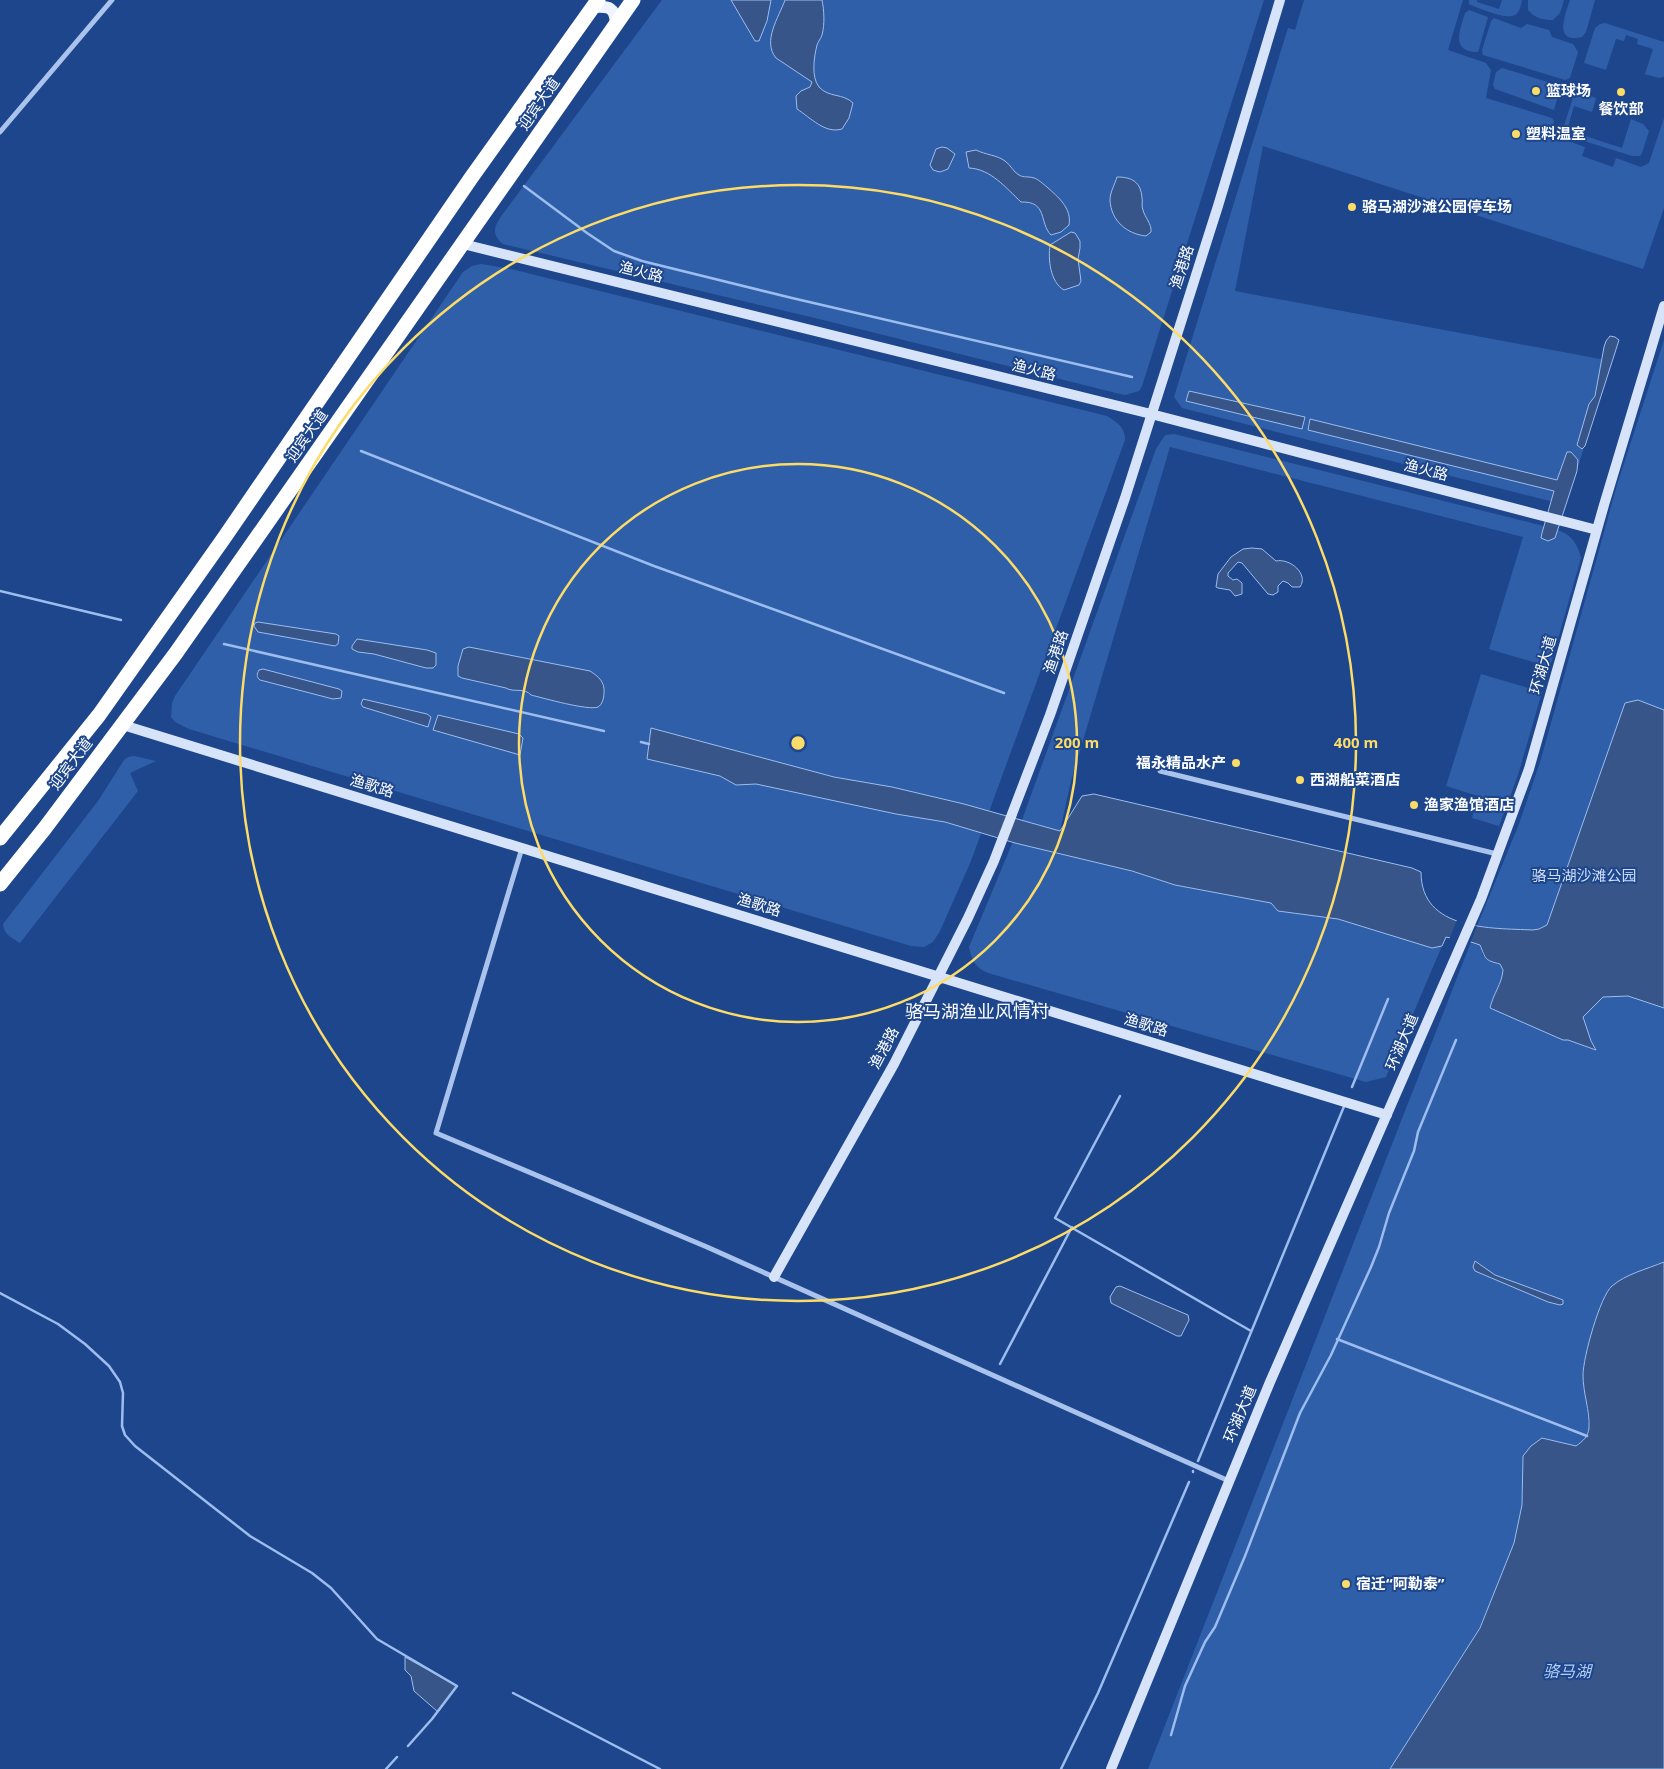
<svg xmlns="http://www.w3.org/2000/svg" width="1664" height="1769" font-family="'Open Sans','Noto Sans SC',sans-serif">
  <rect width="100%" height="100%" fill="#1d468c"/>
  <!-- green -->
  <path fill="#305faa" d="M662,0h602l-122,386 -3,5 -14,4 -9,-2 -297,-74 -316,-75c-12,-10 -9,-17 -1,-29z
    M1304,0h159l-15,50 38,13 5,7 -5,28 66,20 2,3 -2,12 2,3 31,11 -3,9 31,11 3,-9 25,9 8,-4 15,-45v90l-21,61 -380,-123 -28,145 376,70 -45,144 -384,-97 -8,-11 114,-369 7,2z
    M1469,0h8v2l22,7 3,-9h20c-1,5 -2,12 -7,15 -9,5 -34,-6 -44,-10l-2,-1z
    M1528,0h36l-4,13 -7,7c-11,0 -18,-2 -25,-10z
    M1570,0h25l-9,32 -4,5c-29,7 -17,-22 -12,-37z
    M1469,10l19,7 -9,32 -1,3c-28,0 -18,-22 -13,-39z
    M1494,18l27,10 6,-4 22,6 3,7 21,7 5,8 -8,26 -5,2 -82,-25 -1,-5 9,-29z
    M1605,23l59,19v35l-5,1 -14,-4 8,-25 -16,-5 1,-5 -12,-4 -2,6 -8,-2 -10,31 -22,-7 11,-35 5,-4z
    M1502,68l59,18 -7,24 -59,-21 -2,-4 3,-13z
    M1575,91l21,7 -4,14 -18,-6 -7,24 55,18 9,-29 12,5 6,7 -7,22 -2,3h-8l-64,-20 -4,-4v-6z
    M481,264l30,5 596,147c11,7 18,11 18,24l-154,421 -31,70 -7,11 -9,5 -13,-1 -722,-217 -14,-7 -4,-5 1,-14 3,-7 288,-424 9,-6z
    M1664,340v648l-187,-62 42,-102 22,-65 76,-274z
    M1174,434l354,88c27,8 46,6 53,36l-31,109 -61,-18 34,-112 -353,-90 -99,334 -11,50 -10,20 82,20 43,14 96,18 7,8 60,8 94,28 10,-1 -56,131 -20,5 -378,-109c-13,-6 -16,-12 -19,-26l53,-127 134,-371 9,-14z
    M1481,674l61,18 -24,83 -19,51 -27,-8 6,-22 -32,-10z
    M134,756l22,5 -26,12 8,18 -118,152c-9,-6 -16,-8 -17,-19l95,-123 26,-41 4,-3z
    M1471,942l9,3 3,11 17,8 3,6c-1,14 -10,24 -13,38l73,32h5l28,10 -5,-9 -8,-24 20,-20 25,-2 36,13v254l-39,16 -42,95 6,56 -4,10 -9,7 -34,-8 -19,18 -1,49 -8,38 -20,54 -14,31 -90,141h-242z"/>
  <!-- water -->
  <path fill="#375588" stroke="#9cbdee" d="M731,0h40l-4,21 -8,20h-4z
    M785,0h37c2,10 3,24 0,35 -1,3 -4,7 -5,10 -3,12 -6,32 2,42 10,11 24,6 34,16l-4,15 -7,11c-17,5 -31,-11 -45,-20l-1,-13 5,-5 9,-4 2,-5 -36,-24c-14,-17 3,-41 9,-58z
    M942,147l5,1 8,6 -7,15 -8,3 -7,-2 -3,-5 6,-16z
    M976,150c10,5 21,5 29,11 6,4 8,11 14,14 5,3 9,1 15,3 4,1 9,6 13,9 11,10 25,21 22,38l-8,7 -10,3c-12,-12 -3,-34 -30,-33 -15,-14 -30,-33 -52,-34l-3,-16z
    M1117,177c15,0 24,5 25,21 1,4 -1,8 1,12 2,8 9,14 8,22l-5,4c-19,-2 -35,-15 -36,-36 0,-8 5,-16 7,-23z
    M1071,232l4,1 5,8v7l-2,11 3,22 -2,4 -15,5c-14,-8 -16,-31 -14,-45z
    M1610,336l5,1 4,3 -34,106 -3,3 -5,-4 12,-41 6,-8 9,-49 2,-6z
    M1189,391l116,26 -3,12 -116,-28z
    M1310,419l247,61 10,-28h4l7,8 -1,11 -22,67 -7,3 -7,-3 1,-5 12,-42 -246,-61z
    M1252,548l10,1 14,12c14,-3 33,13 24,26h-8l-4,-4 -5,-2 -5,5v6l-5,3 -5,-1 -26,-31 -4,-1 -10,11v3l5,4 4,-1 5,4v11l-7,2 -5,-6 -12,-2 -2,-1 2,-13 13,-17 12,-8z
    M258,622l78,12 3,2 -1,8 -3,2 -77,-14 -4,-6 1,-3z
    M357,639l70,11 9,3v12l-3,3h-7l-52,-14 -16,-2 -6,-3v-3z
    M469,647l121,24c9,6 15,11 14,22 0,5 -2,12 -6,14 -9,4 -55,-9 -67,-12 -7,-8 -17,-2 -25,-7l-44,-10 -4,-2v-10l5,-17z
    M263,669l76,20 3,2 -1,7 -8,1 -73,-19c-4,-3 -3,-6 -1,-10z
    M363,699l64,15 4,3 -3,10 -65,-20 -2,-3z
    M1638,700l26,10v298l-36,-12 -25,1 -20,20 8,24 5,9 -28,-10h-5l-73,-32c3,-14 12,-24 13,-38l-3,-6c-16,-4 -14,-5 -20,-19l-9,-3 -25,-5 -4,9 -10,2 -94,-29 -60,-8 -7,-8 -96,-18 -43,-14 -117,-28 -70,-21 -49,-8 -140,-30 -20,1 -16,-9 -73,-17 4,-31 183,49 58,10 72,17 96,27 22,-35 12,-2 318,74 9,4c0,59 70,56 112,58l6,-1 8,-4 78,-222z
    M438,715l81,19 4,4 -3,17 -87,-25z
    M1475,1261l20,14 68,25v4l-3,1 -12,-3 -73,-31 -2,-4z
    M1664,1262v507h-274l90,-141 34,-85 8,-38 1,-49 8,-10 11,-8 34,8c7,-5 12,-9 13,-18 1,-17 -6,-35 -6,-53 0,-17 17,-79 29,-89 14,-12 35,-17 52,-24z
    M1120,1286l68,29 1,5 -8,16h-4l-66,-33 -1,-6 6,-10z
    M405,1657l52,29 -19,26 -24,-21 -3,-15 -6,-6z"/>
  <!-- pier -->
  <path fill="#1d468c" d="M1457,920l20,6 -7,18 -21,-4z"/>
  <g fill="none" stroke-linecap="round" stroke-linejoin="round">
    <!-- stream -->
    <path stroke="#9cbdee" stroke-width="2.5" d="M524,186l63,47 27,18 28,10 150,37 340,79
      M361,451l293,115 350,127
      M0,591l121,29
      M224,644l380,87
      M641,742l8,2
      M1352,1087l36,-88
      M1120,1096l-65,122 196,113
      M0,1293l58,31 27,20 24,22 11,16 3,11 -1,33 3,9 10,11 115,90 62,37 19,15 46,51 80,47 -25,33 -24,27
      M1337,1339l250,97
      M1000,1364l72,-137
      M1198,1461l147,-357
      M1193,1472v-1
      M513,1693l147,76
      M1171,1735l14,-49 20,-44 10,-15 30,-71 55,-143 31,-58 40,-88 8,-20 10,-34 25,-62 4,-19 38,-92
      M386,1769l11,-12
      M1061,1769l37,-76 91,-211"/>
    <!-- street -->
    <path stroke="#a9c3ed" stroke-width="5" d="M0,132l112,-132
      M1160,771l337,83
      M522,848l-86,285 271,114 522,234"/>
    <!-- secondary -->
    <path stroke="#d6e3f9" stroke-width="10" d="M463,244l688,170 446,116
      M123,725l1264,390
      M774,1277l120,-213 74,-146 26,-57 56,-146 75,-217 93,-292 62,-206
      M1111,1769l159,-387 211,-483 48,-130 75,-264 60,-199"/>
    <!-- primary -->
    <path stroke="#eff4ff" stroke-width="12" d="M593,7c16,-1 22,0 23,17"/>
    <!-- highway -->
    <path stroke="#fff" stroke-width="15" d="M0,838l99,-123 125,-177 247,-360 127,-178
      M0,884l45,-56 131,-175 457,-653"/>
  </g>
  <!-- distance rings -->
  <g fill="none" stroke="#fcdb67" stroke-width="2.5">
    <circle cx="798" cy="743" r="279"/>
    <circle cx="798" cy="743" r="558"/>
  </g>
  <!-- markers -->
  <g fill="#fcdb67" stroke="#1d468c" stroke-width="2">
    <circle cx="1536" cy="91" r="5"/>
    <circle cx="1621" cy="92" r="5"/>
    <circle cx="1516" cy="134" r="5"/>
    <circle cx="1352" cy="207" r="5"/>
    <circle cx="1236" cy="763" r="5"/>
    <circle cx="1300" cy="780" r="5"/>
    <circle cx="1414" cy="805" r="5"/>
    <circle cx="1346" cy="1584" r="5"/>
  </g>
  <g text-anchor="middle" stroke-width="4" stroke-linejoin="round" paint-order="stroke">
    <!-- poi labels -->
    <g font-size="15" font-weight="bold" fill="#fff" stroke="#1d468c" text-anchor="start">
      <text x="1546" y="96">篮球场</text>
      <text x="1621" y="114" text-anchor="middle">餐饮部</text>
      <text x="1526" y="139">塑料温室</text>
      <text x="1362" y="212">骆马湖沙滩公园停车场</text>
      <text x="1226" y="768" text-anchor="end">福永精品水产</text>
      <text x="1310" y="785">西湖船菜酒店</text>
      <text x="1424" y="810">渔家渔馆酒店</text>
      <text x="1356" y="1589">宿迁“阿勒泰”</text>
    </g>
    <!-- street labels -->
    <g font-size="15" fill="#fff" stroke="#1d468c">
      <text transform="translate(539 104) rotate(-55)" y="5">迎宾大道</text>
      <text transform="translate(1182 267) rotate(-72)" y="5">渔港路</text>
      <text transform="translate(641 272) rotate(14)" y="5">渔火路</text>
      <text transform="translate(1034 370) rotate(14)" y="5">渔火路</text>
      <text transform="translate(307 436) rotate(-55)" y="5">迎宾大道</text>
      <text transform="translate(1426 470) rotate(14)" y="5">渔火路</text>
      <text transform="translate(1056 652) rotate(-71)" y="5">渔港路</text>
      <text transform="translate(1543 665) rotate(-74)" y="5">环湖大道</text>
      <text transform="translate(71 764) rotate(-53)" y="5">迎宾大道</text>
      <text transform="translate(372 786) rotate(17)" y="5">渔歌路</text>
      <text transform="translate(759 905) rotate(17)" y="5">渔歌路</text>
      <text transform="translate(1146 1025) rotate(17)" y="5">渔歌路</text>
      <text transform="translate(1402 1042) rotate(-67)" y="5">环湖大道</text>
      <text transform="translate(884 1048) rotate(-62)" y="5">渔港路</text>
      <text transform="translate(1240 1414) rotate(-67)" y="5">环湖大道</text>
    </g>
    <!-- park labels -->
    <g font-size="15" fill="#cfdff9" stroke="#1d468c">
      <text x="1584" y="881">骆马湖沙滩公园</text>
    </g>
    <!-- water labels -->
    <g font-size="16" font-style="italic" fill="#b5cef4" stroke="#1d468c">
      <text x="1567" y="1677">骆马湖</text>
    </g>
    <!-- quarter labels -->
    <g font-size="18" fill="#fff" stroke="#1d468c">
      <text x="977" y="1018">骆马湖渔业风情村</text>
    </g>
  </g>
  <circle cx="798" cy="743" r="8" fill="#fcdb67" stroke="#1d468c" stroke-width="2.5"/>
  <g font-size="15" text-anchor="middle" font-weight="bold" fill="#fcdb67" stroke="#1d468c" stroke-width="4" stroke-linejoin="round" paint-order="stroke">
    <text x="1077" y="748">200 m</text>
    <text x="1356" y="748">400 m</text>
  </g>
</svg>
